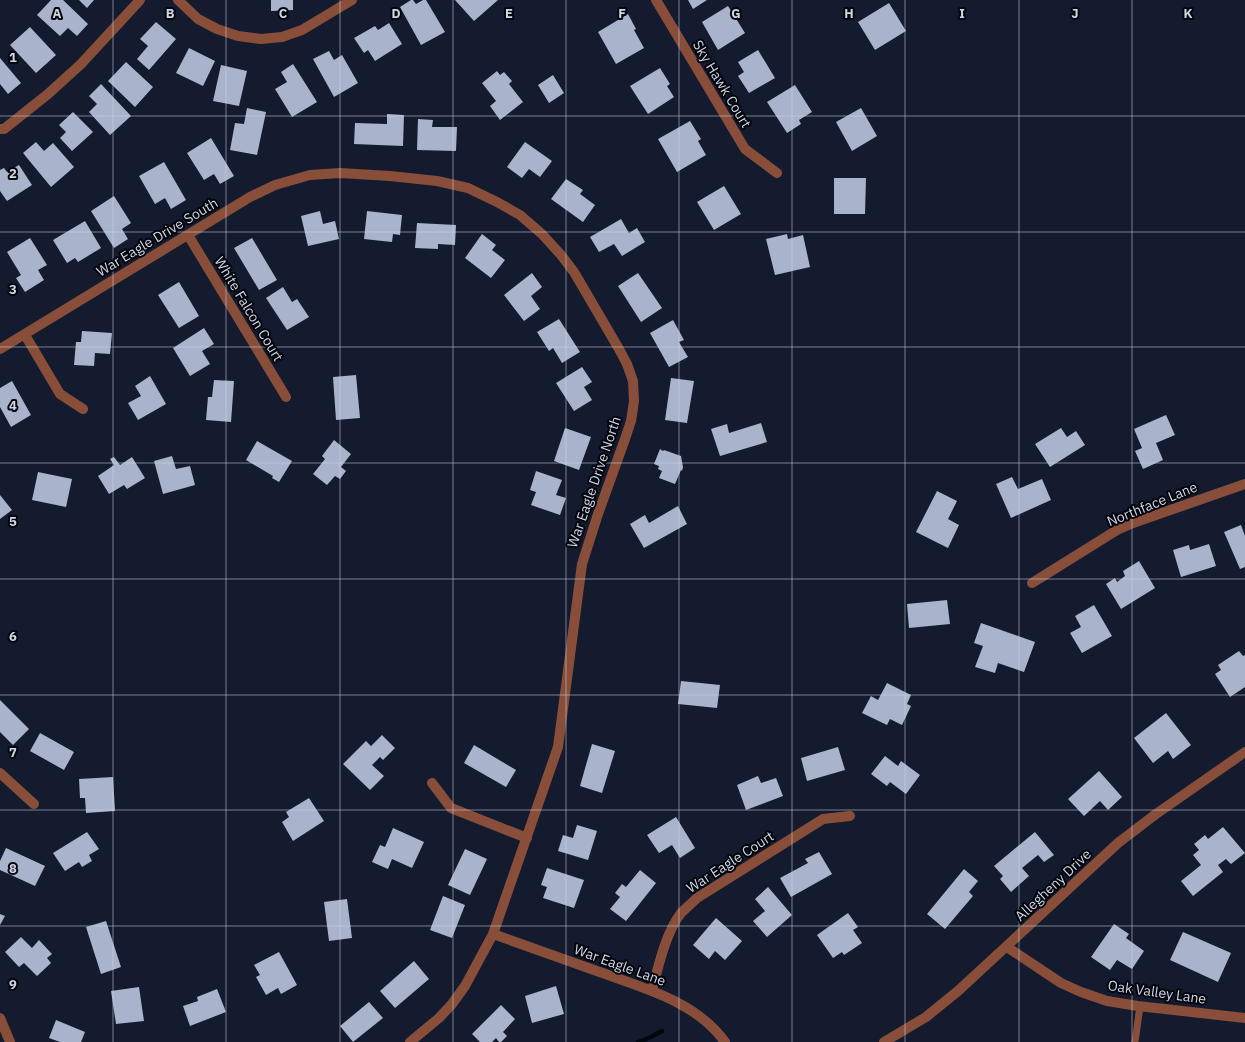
<svg xmlns="http://www.w3.org/2000/svg" width="1245" height="1042" font-family="'IBM Plex Sans',sans-serif">
  <rect width="100%" height="100%" fill="#141b2e"/>
  <g fill="none" stroke-linecap="round" stroke-linejoin="round">
    <!-- stream -->
    <path stroke="#00090d" stroke-width="4.5" d="M638,1042l11,-4 13,-7"/>
  </g>
  <!-- building -->
  <path fill="#a9b3cc" d="M51,0h12l25,24 -11,12 -9,-8 -8,8 -23,-21z
    M79,0h15l-7,8z
    M271,0h22v10l-22,1z
    M411,0h2l3,4 7,-4h3l19,32 -24,13 -21,-38z
    M455,0h43l-24,21z
    M688,0h19l-14,9z
    M889,3l17,28 -31,19 -17,-28z
    M728,6l17,27 -27,17 -16,-28z
    M628,14l8,15 -2,1 10,18 -28,16 -18,-32z
    M156,22l20,17 -27,31 -12,-11 11,-13 -8,-7z
    M389,23l13,21 -27,17 -7,-11 -4,3 -10,-15 21,-12 3,4z
    M30,27l26,28 -20,18 -26,-28z
    M189,48l26,13 -12,25 -27,-13z
    M758,50l17,28 -26,15 -11,-17 6,-4 -6,-10z
    M329,51l5,9 8,-5 16,28 -24,14 -21,-38z
    M0,58l21,25 -13,11 -8,-10z
    M126,62l27,25 -18,20 -27,-26z
    M293,64l24,38 -25,15 -17,-28 12,-7 -6,-10z
    M221,65l26,6 -8,35 -26,-5z
    M660,68l10,16 -3,2 7,11 -26,17 -18,-28z
    M497,71l3,4 4,-3 8,9 -3,3 14,18 -23,18 -10,-14 6,-5 -14,-18z
    M553,75l11,18 -15,10 -11,-18z
    M101,84l30,32 -21,19 -21,-23 8,-8 -8,-8z
    M795,85l17,27 -13,8 2,4 -14,9 -20,-31z
    M247,108l19,4 -9,43 -27,-5 5,-27 9,1z
    M861,108l16,28 -25,15 -16,-29z
    M73,112l20,20 -21,19 -12,-13 6,-6 -7,-7z
    M387,114l17,1 -1,31 -49,-2 1,-21 32,1z
    M418,119l15,1 -1,7h25l-1,24 -39,-1z
    M690,121l11,18 -3,2 8,14 -29,17 -19,-33z
    M211,138l23,38 -14,8 -6,-10 -10,6 -17,-27z
    M36,142l8,9 9,-8 21,24 -23,20 -28,-34z
    M525,142l27,19 -12,16 -11,-8 -7,9 -15,-11z
    M164,162l22,38 -15,9 -6,-11 -10,6 -16,-28z
    M19,165l13,20 -25,16 -7,-10v-21l4,-2 3,4z
    M834,178h32l-1,36h-31z
    M566,179l17,11 -3,4 15,11 -12,17 -32,-23z
    M724,186l17,28 -27,16 -17,-28z
    M114,196l17,27 -9,6 6,10 -14,9 -23,-37z
    M320,211l3,13 12,-3 4,18 -31,7 -7,-30z
    M367,211l35,4 -2,20 -7,-1 -1,8 -28,-3z
    M621,219l8,14 8,-5 8,14 -23,14 -8,-12 -15,8 -9,-15z
    M85,221l16,27 -23,14 -3,-4 -8,5 -14,-23z
    M417,223l39,2 -1,20 -17,-1v5l-23,-1z
    M482,234l14,11 -4,5 13,10 -14,18 -26,-20z
    M787,234l1,5 15,-4 7,32 -35,8 -9,-36z
    M30,238l17,27 -9,5 6,10 -19,12 -9,-14 5,-3 -14,-23z
    M252,238l25,42 -18,10 -25,-42z
    M532,273l10,14 -11,9 9,13 -16,12 -20,-26z
    M638,273l24,35 -21,14 -23,-36z
    M179,282l20,34 -20,12 -21,-33z
    M283,287l9,15 5,-3 12,18 -22,13 -21,-32z
    M559,319l21,33 -18,11 -9,-15 -4,3 -12,-19z
    M673,320l11,20 -5,2 9,15 -19,10 -19,-34z
    M204,328l10,16 -12,7 8,13 -20,12 -17,-28z
    M82,331l30,2 -2,21 -15,-1 -1,13 -20,-1 2,-23h5z
    M582,367l10,15 -8,5 8,13 -18,11 -18,-28z
    M356,375l4,43 -24,2 -3,-43z
    M150,376l16,28 -28,16 -10,-17 13,-7 -6,-10z
    M671,378l23,3 -7,42 -22,-3z
    M214,380l20,1 -3,41 -25,-2 2,-23h4z
    M12,381l19,34 -20,12 -11,-20v-19z
    M1166,415l9,20 -19,8 7,17 -20,9 -8,-18 7,-3 -8,-19z
    M761,423l6,19 -47,14 -9,-27 16,-5 2,9z
    M565,428l26,9 -12,33 -25,-9z
    M1061,428l6,9 9,-6 9,14 -35,22 -15,-23z
    M334,440l17,14 -10,13 5,4 -6,8 -5,-3 -8,9 -14,-11 12,-15 -3,-3z
    M257,441l35,20 -13,21 -7,-4 1,-2 -27,-16z
    M660,449l3,2 1,-1 17,6 2,11 -1,4 -1,-1 -6,14 -16,-6 3,-7 -4,-2 1,-3 -5,-2z
    M172,456l4,13 14,-3 5,19 -32,9 -9,-33z
    M114,457l6,8 12,-8 13,21 -18,11 -3,-4 -15,9 -11,-18 16,-11 -4,-6z
    M536,471l26,9 -6,15 10,3 -6,17 -29,-10 5,-13 -6,-2z
    M38,472l34,7 -6,28 -34,-7z
    M1012,477l6,12 24,-10 9,21 -40,18 -15,-34z
    M937,491l20,10 -9,18 11,6 -11,23 -32,-16z
    M0,495l12,15 -12,9z
    M678,506l9,18 -43,24 -14,-24 15,-9 4,8z
    M1241,525l4,11v31l-5,2 -16,-37z
    M1209,544l7,22 -35,11 -8,-27 16,-5 1,5z
    M1139,561l16,27 -34,21 -15,-25 9,-6 2,4 8,-6 -2,-5z
    M947,600l3,24 -41,4 -2,-24z
    M1094,605l18,31 -30,17 -12,-20 11,-6 -6,-11z
    M981,623l54,19 -11,30 -26,-9 -3,10 -20,-6 8,-21 -9,-3z
    M1239,651l4,5 2,-1v32l-15,10 -15,-23 6,-4 -3,-5z
    M681,681l39,4 -3,23 -39,-4z
    M887,683l24,12 -4,9 4,2 -9,19 -12,-6 -3,6 -25,-12 9,-17 7,4z
    M0,700l29,29 -16,16 -13,-13z
    M1166,713l25,32 -18,14 -5,-8 -15,12 -19,-25z
    M40,733l34,19 -10,18 -34,-19z
    M382,735l13,13 -12,12 -3,-3 -8,8 12,11 -14,14 -27,-26 23,-23 5,5z
    M592,744l23,7 -13,42 -22,-7z
    M474,745l42,25 -10,17 -42,-24z
    M838,747l7,23 -38,11 -6,-23z
    M885,756l13,10 3,-5 19,14 -14,19 -16,-12 -3,4 -16,-12z
    M1099,771l23,26 -14,13 -8,-9 -16,15 -16,-17z
    M758,776l3,7 15,-5 7,18 -37,14 -9,-25z
    M113,777l2,34 -29,2 -1,-15h-5l-1,-19z
    M309,798l15,23 -31,20 -11,-19 7,-5 -3,-5z
    M676,817l19,31 -15,10 -8,-13 -13,8 -12,-18z
    M577,825l20,6 -9,29 -30,-9 5,-16 10,3z
    M1223,827l22,26 -14,11 -5,-5 -8,6 5,7 -30,24 -12,-15 20,-16 -8,-10 6,-5 -5,-6 11,-9 3,4z
    M393,828l31,14 -12,26 -20,-9 -4,10 -16,-7 8,-17 5,2z
    M87,832l12,17 -10,6 3,6 -10,6 -3,-5 -14,9 -12,-18z
    M1035,832l19,23 -10,7 -6,-7 -16,13 7,8 -18,16 -11,-13 3,-3 -9,-10z
    M6,848l39,18 -10,20 -35,-16v-9z
    M465,849l22,10 -17,36 -22,-10z
    M819,852l13,22 -41,23 -11,-19 28,-15 -3,-4z
    M547,868l37,12 -10,28 -31,-10 4,-11 -6,-2z
    M964,869l14,12 -9,11 4,4 -28,33 -18,-15z
    M640,870l16,13 -30,38 -16,-12 10,-12 -5,-4 7,-9 4,3z
    M768,887l24,28 -25,22 -14,-16 12,-10 -10,-12z
    M443,896l22,9 -13,33 -22,-8z
    M347,899l5,39 -23,3 -5,-39z
    M848,913l10,14 -5,3 9,13 -18,12 -2,-3 -9,6 -16,-23z
    M0,914l5,2 -5,9z
    M716,918l26,23 -17,19 -10,-9 -6,8 -16,-14z
    M106,921l15,46 -20,7 -15,-47z
    M1114,924l15,10 -3,4 18,13 -12,18 -15,-9 -7,10 -19,-13z
    M1183,932l48,21 -13,29 -48,-22z
    M21,937l11,11 7,-8 13,14 -5,4 4,5 -14,13 -13,-13 -5,4 -14,-15z
    M279,952l18,33 -16,9 -3,-6 -12,7 -10,-18 4,-2 -6,-10z
    M414,961l15,18 -34,29 -15,-17z
    M556,986l8,28 -32,9 -7,-27z
    M139,987l5,34 -28,3 -5,-33z
    M217,989l9,23 -36,14 -7,-20 15,-5 -1,-4z
    M369,1002l14,16 -30,24 -13,-16z
    M501,1005l14,14 -12,13 4,4 -6,6h-2l-3,-4 -4,4h-12l-8,-8z
    M56,1020l29,12 -4,10h-21l-11,-4z"/>
  <g fill="none" stroke-linecap="round" stroke-linejoin="round">
    <!-- service -->
    <path stroke="#884e3a" stroke-width="7" d="M1135,1042l5,-36"/>
    <!-- minor -->
    <path stroke="#884e3a" stroke-width="10" d="M178,0l20,19 19,10 21,7 23,3 21,-2 20,-7 50,-30
      M656,0l89,149 32,24
      M0,129h4l44,-35 33,-30 59,-64
      M188,235l98,162
      M25,335l35,59 23,15
      M0,349l250,-152 25,-12 35,-10 30,-2 50,3 47,5 31,7 29,14 23,13 22,19 19,21 13,17 45,77 8,15 6,17 1,20 -3,20 -6,18 -27,75 -16,50 -24,183 -65,187 -28,52 -13,18 -13,14 -29,24
      M1032,583l85,-53 16,-7 112,-39
      M0,773l34,31
      M432,783l19,25 76,30
      M493,934c34,12 67,24 101,36 46,17 101,30 131,72
      M1007,947l54,36 20,9 26,9 31,5 107,12
      M652,991c6,-24 14,-59 29,-78 5,-5 11,-10 16,-15l126,-79 27,-3
      M0,1018l10,24"/>
    <!-- tertiary -->
    <path stroke="#884e3a" stroke-width="10" d="M884,1042l42,-25 32,-26 160,-148 38,-29 89,-62"/>
  </g>
  <!-- grid -->
  <path fill="none" stroke="#d1d6e3" stroke-width="1" stroke-opacity="0.55" d="M113,0v1042M226,0v1042M340,0v1042M453,0v1042M566,0v1042M679,0v1042M792,0v1042M905,0v1042M1019,0v1042M1132,0v1042M0,116h1245M0,232h1245M0,347h1245M0,463h1245M0,579h1245M0,695h1245M0,810h1245M0,926h1245"/>
  <g text-anchor="middle" stroke-width="4" stroke-linejoin="round" paint-order="stroke">
    <!-- street labels -->
    <g font-size="14" fill="#d1d6e3" stroke="#04060e">
      <text transform="translate(722 84) rotate(59)" y="5">Sky Hawk Court</text>
      <text transform="translate(157 237) rotate(-31)" y="5">War Eagle Drive South</text>
      <text transform="translate(249 309) rotate(59)" y="5">White Falcon Court</text>
      <text transform="translate(594 482) rotate(-71)" y="5">War Eagle Drive North</text>
      <text transform="translate(1152 504) rotate(-22)" y="5">Northface Lane</text>
      <text transform="translate(730 862) rotate(-33)" y="5">War Eagle Court</text>
      <text transform="translate(1053 885) rotate(-43)" y="5">Allegheny Drive</text>
      <text transform="translate(620 965) rotate(20)" y="5">War Eagle Lane</text>
      <text transform="translate(1157 992) rotate(8)" y="5">Oak Valley Lane</text>
    </g>
  </g>
  <g font-size="13" text-anchor="middle" font-weight="bold" fill="#d1d6e3" stroke="#04060e" stroke-width="4" stroke-linejoin="round" paint-order="stroke">
    <text x="57" y="18">A</text>
    <text x="170" y="18">B</text>
    <text x="283" y="18">C</text>
    <text x="396" y="18">D</text>
    <text x="509" y="18">E</text>
    <text x="622" y="18">F</text>
    <text x="736" y="18">G</text>
    <text x="849" y="18">H</text>
    <text x="962" y="18">I</text>
    <text x="1075" y="18">J</text>
    <text x="1188" y="18">K</text>
    <text x="13" y="62">1</text>
    <text x="13" y="178">2</text>
    <text x="13" y="294">3</text>
    <text x="13" y="410">4</text>
    <text x="13" y="526">5</text>
    <text x="13" y="641">6</text>
    <text x="13" y="757">7</text>
    <text x="13" y="873">8</text>
    <text x="13" y="989">9</text>
  </g>
</svg>
